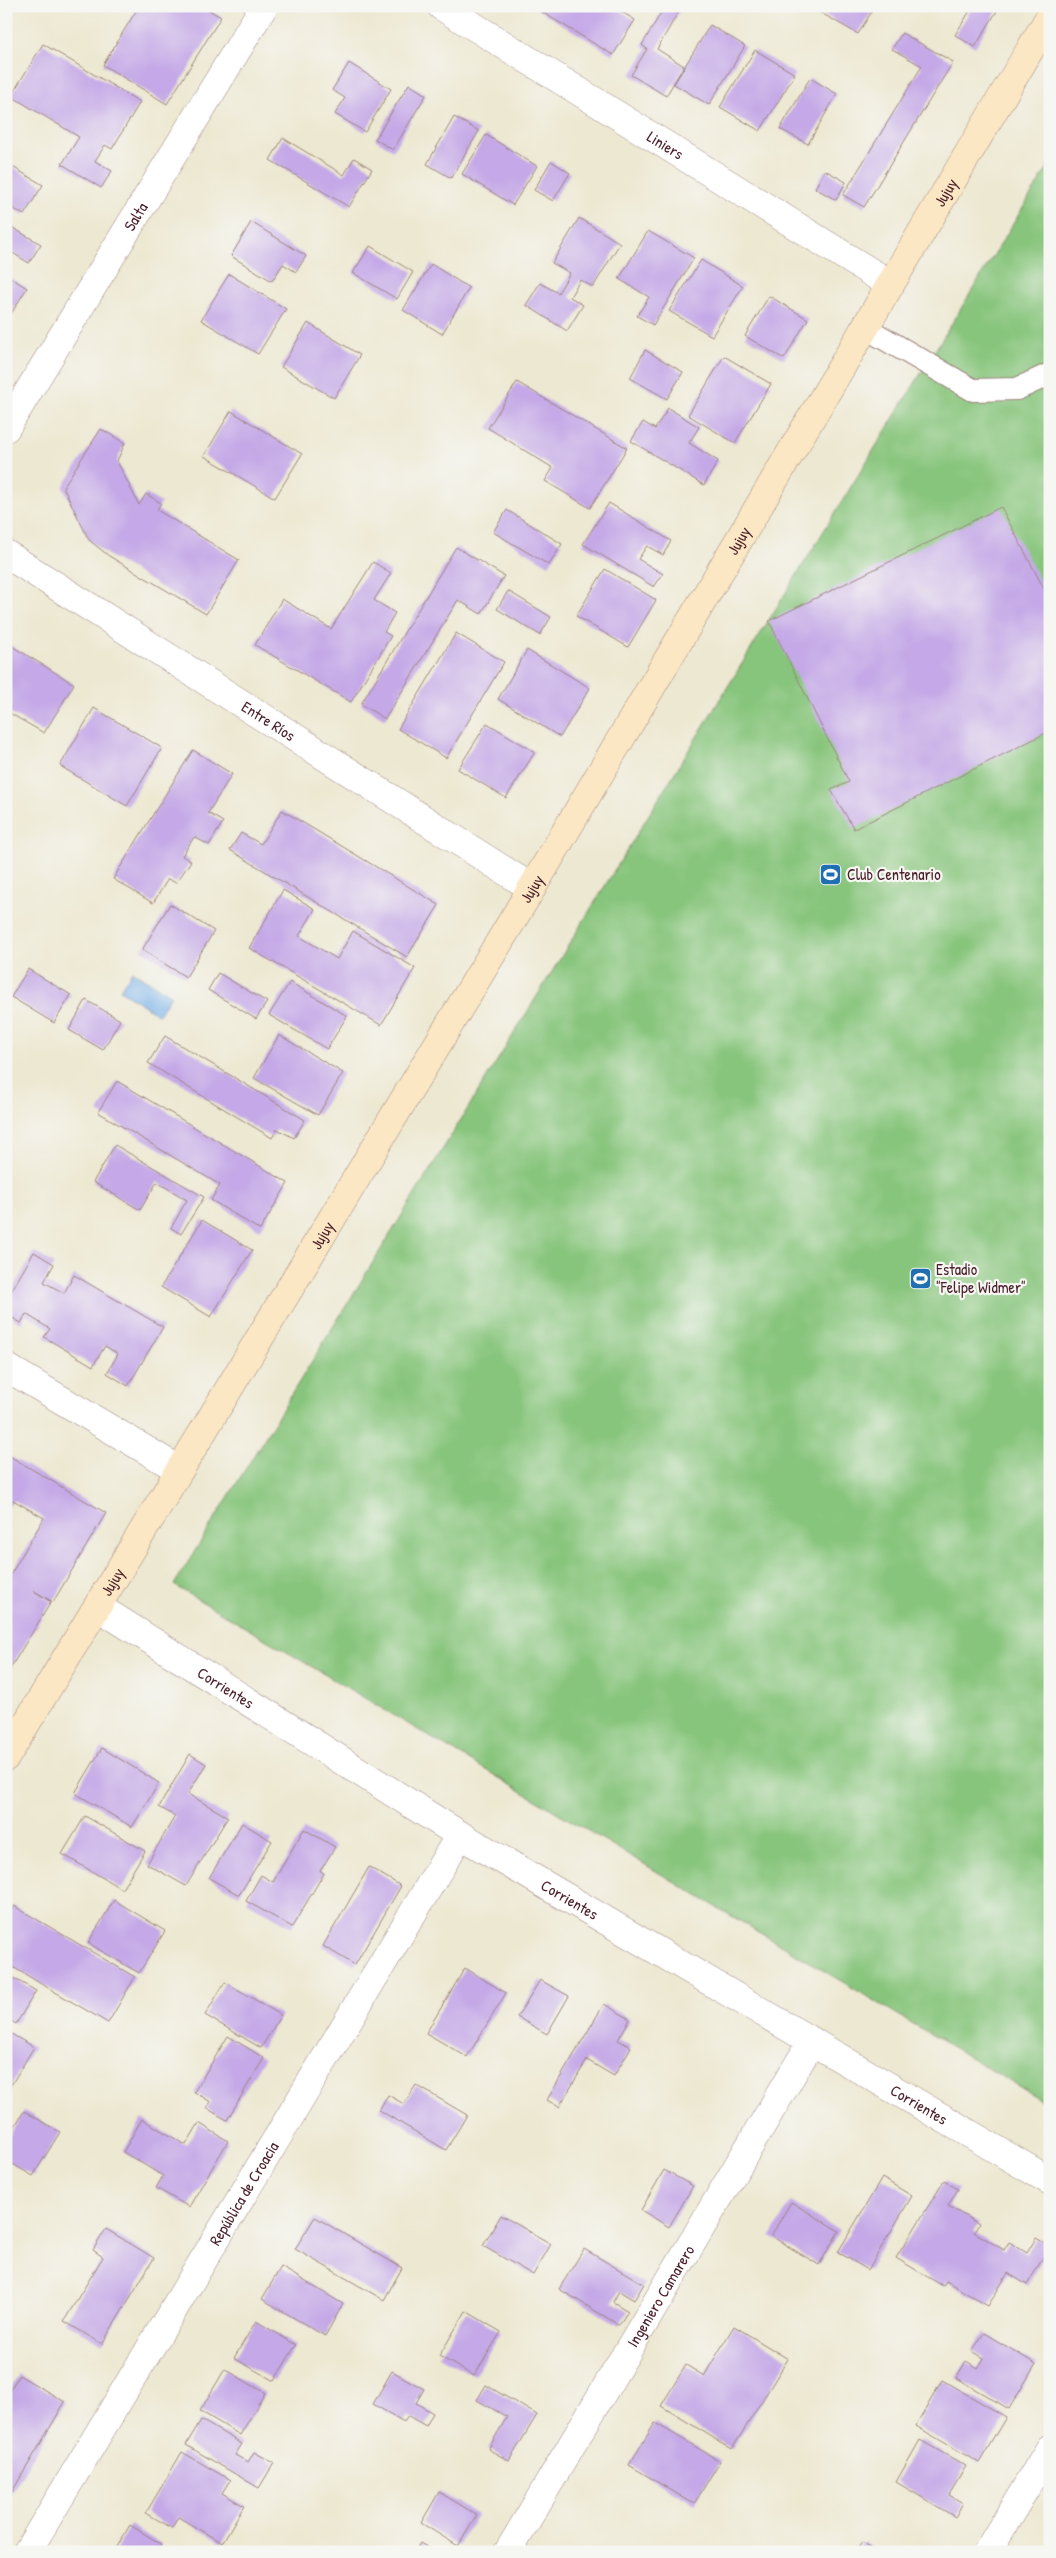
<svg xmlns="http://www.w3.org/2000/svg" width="1056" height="2558" font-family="'Patrick Hand',sans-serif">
  <rect width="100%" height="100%" fill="#f6f6f2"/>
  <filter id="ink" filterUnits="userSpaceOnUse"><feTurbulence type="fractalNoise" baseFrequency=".02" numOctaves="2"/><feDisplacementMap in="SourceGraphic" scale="10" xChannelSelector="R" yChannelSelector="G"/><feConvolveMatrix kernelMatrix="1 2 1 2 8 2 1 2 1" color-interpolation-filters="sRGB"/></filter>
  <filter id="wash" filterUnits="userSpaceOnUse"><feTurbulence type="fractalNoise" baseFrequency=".0096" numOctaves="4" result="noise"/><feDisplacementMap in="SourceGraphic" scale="20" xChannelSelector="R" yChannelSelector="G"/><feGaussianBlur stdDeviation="1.12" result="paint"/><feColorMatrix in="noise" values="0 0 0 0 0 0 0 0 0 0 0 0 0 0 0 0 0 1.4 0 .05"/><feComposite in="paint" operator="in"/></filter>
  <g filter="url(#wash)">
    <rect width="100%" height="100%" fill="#ede8d1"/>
    <!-- green -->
    <path fill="#87c57c" stroke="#687254" d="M1050,164v1941l-876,-520z"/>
    <!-- water -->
    <path fill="#79b2e9" stroke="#62688a" d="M132,971l39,24 -12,20 -39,-25z"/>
    <g id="blocks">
      <!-- building -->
      <path fill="#c4a8e7" d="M139,6h63l19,11 -54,87 -64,-39z
        M532,6h80l23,14 -22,35z
        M665,6h17l-25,43 27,17 -18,30 -35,-21 16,-26 -5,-4z
        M809,6h66l-17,28z
        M973,6h27l-25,41 -20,-12z
        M710,25l35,21 -36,59 -35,-21z
        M902,33l51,29 -89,145 -21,-12 79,-129 -30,-17z
        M43,44l97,58 -28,47 -7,-4 -10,16 17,10 -11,17 -39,-24 17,-27 -68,-41z
        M755,50l40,24 -35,57 -40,-24z
        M349,63l42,26 -26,43 -30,-18 10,-16 -13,-8z
        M810,78l27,16 -29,50 -28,-15z
        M409,84l17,11 -33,55 -18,-11z
        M454,117l25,14 -28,47 -24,-14z
        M486,135l51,31 -24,39 -51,-31z
        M283,138l61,37 10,-17 18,11 -23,38 -79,-47z
        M551,161l19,12 -17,28 -19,-11z
        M6,163l37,22 -19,30 -18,-11z
        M825,170l21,12 -10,18 -21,-12z
        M579,218l41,25 -27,44 -13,-7 -10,17 13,8 -16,26 -41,-26 14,-22 18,10 12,-20 -18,-10z
        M251,222l55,34 -10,16 -13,-8 -11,17 -41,-25z
        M13,228l28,16 -12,19 -23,-14v-9z
        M648,231l46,27 -41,67 -16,-9 12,-19 -30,-18z
        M370,246l43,26 -16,27 -44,-26z
        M701,260l42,26 -31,50 -43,-25z
        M431,264l38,24 -27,46 -39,-24z
        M229,274l57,35 -28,45 -57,-34z
        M6,275l21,13 -21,34z
        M769,296l39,23 -24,40 -39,-23z
        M308,323l52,32 -26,43 -53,-31z
        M645,350l38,22 -16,27 -37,-21z
        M724,356l47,28 -36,59 -47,-28z
        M517,382l110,66 -37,60 -45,-27 8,-13 -65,-40z
        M668,408l31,19 -10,16 29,18 -14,24 -73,-44 12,-19 12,7z
        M231,411l71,43 -27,44 -71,-42z
        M101,429l24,14 -8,18 22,44 7,-11 15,9 -4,7 82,50 -33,54 -97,-58 -20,-16 -26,-53z
        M609,503l62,38 -8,14 -16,-9 -9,13 25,15 -9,13 -71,-43z
        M1001,507l49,93v131l-196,98 -23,-39 18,-8 -80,-161z
        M507,510l55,34 -13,21 -56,-33z
        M456,547l48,29 -23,38 -23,-14 -73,119 -24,-15z
        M373,562l18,11 -17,27 21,13 -11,19 7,4 -40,66 -96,-57 27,-46 49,30z
        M605,569l51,31 -28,47 -52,-31z
        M508,591l43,26 -11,18 -43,-26z
        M456,633l48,29 -58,96 -48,-29z
        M10,645l64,39 -30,49 -38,-22v-60z
        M527,650l63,38 -30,49 -62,-38z
        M94,708l68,40 -35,58 -67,-40z
        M487,723l48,29 -29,46 -48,-29z
        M193,750l39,24 -24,39 15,9 -14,23 -15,-8 -12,19 9,5 -15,22 -8,-4 -15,24 -40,-24z
        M282,810l157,95 -32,52 -177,-107 11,-17 20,11z
        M283,890l32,19 -16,27 38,23 16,-28 62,37 -34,57 -132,-77z
        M170,904l44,27 -28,46 -44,-27z
        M28,969l43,26 -17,28 -43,-26z
        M218,973l49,29 -11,17 -48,-29z
        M290,982l57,34 -20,33 -58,-34z
        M86,1000l34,20 -17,30 -34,-20z
        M279,1035l64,38 -25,42 -64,-37z
        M165,1036l140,84 -11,18 -17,-9 -5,9 -124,-75z
        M117,1081l171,102 -28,47 -49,-30 9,-15 -122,-73z
        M115,1145l89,52 -23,37 -10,-6 16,-28 -30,-18 -17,28 -47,-28z
        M202,1220l50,30 -41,67 -50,-30z
        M34,1252l20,12 -10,18 20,11 10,-18 89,52 -35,59 -21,-13 11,-19 -13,-8 -12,20 -49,-29 6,-8 -24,-15 -5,9 -15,-9v-14z
        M6,1454l100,59 -53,89 -19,-11 17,11 -45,73v-100l3,2 35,-59 -31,-18 -7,11z
        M102,1748l57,35 -27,44 -57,-34z
        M190,1754l16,10 -18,30 40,23 -42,69 -39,-22 28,-48 -16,-9z
        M85,1816l60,35 -23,38 -60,-35z
        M242,1823l30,18 -33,54 -30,-17z
        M304,1829l31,18 -15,24 4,2 -32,54 -46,-26 15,-26 12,7z
        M369,1867l32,19 -46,79 -32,-19z
        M114,1900l51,31 -26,42 -51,-30z
        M14,1906l121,71 -27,46 -102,-60v-44z
        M465,1968l41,25 -39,64 -41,-24z
        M6,1974l30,17 -20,33 -10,-6z
        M540,1980l29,16 -22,38 -30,-17z
        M225,1982l56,33 -20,33 -56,-33z
        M604,2004l26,15 -12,21 13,7 -17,29 -27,-16 -28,47 -12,-7z
        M6,2031l28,16 -26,43 -2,-1z
        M228,2036l36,22 -37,62 -21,-12 5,-6 -17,-10z
        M416,2085l51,30 -21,35 -67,-40 9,-15 16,9z
        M24,2111l36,21 -27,44 -27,-16v-19z
        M142,2119l44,26 13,-22 29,18 -39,66 -33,-19 7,-12 -40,-24z
        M664,2170l29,16 -24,41 -28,-17z
        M882,2178l30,18 -44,74 -30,-18z
        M944,2181l14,8 -10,17 31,18 -5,8 30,18 5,-8 18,11 9,-15 14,8 -23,39 -19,-12 -20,33 -42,-25 -3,5 -47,-28z
        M791,2202l48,29 -20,34 -48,-29z
        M501,2215l50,29 -18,31 -50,-29z
        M315,2217l87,51 -18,32 -89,-51z
        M106,2229l48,29 -52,86 -38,-23 39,-64 -10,-7z
        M584,2249l60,35 -10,16 -15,-9 -6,11 15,9 -9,14 -60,-36z
        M281,2267l62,37 -18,32 -63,-37z
        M466,2311l35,21 -27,44 -35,-20z
        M256,2321l40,24 -22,36 -40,-23z
        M734,2326l54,33 -56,90 -71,-43 25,-41 18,11z
        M984,2333l52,31 -27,45 -53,-31 10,-17 12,7 6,-10 -12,-7z
        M225,2369l40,24 -25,42 -40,-24z
        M392,2371l32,18 -8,14 17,10 -7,13 -18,-10 -4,6 -31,-18z
        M19,2375l46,27 -59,100v-106z
        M942,2380l64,37 -27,46 -63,-37z
        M486,2385l51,30 -28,46 -21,-12 19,-32 -30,-17z
        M201,2420l41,24 -7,11 13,7 6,-10 20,11 -15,25 -73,-43z
        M655,2423l65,38 -26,43 -65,-39z
        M920,2440l46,26 -17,29 14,8 -8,14 -59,-35z
        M182,2452l48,28 -8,13 22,13 -22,37 -44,-26 -6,11 -26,-15z
        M439,2492l38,23 -19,31 -37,-23z
        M130,2525l31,19 -4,8h-43z
        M862,2542l17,10h-23z
        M420,2543l15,9h-20z"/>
    </g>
  </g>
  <g filter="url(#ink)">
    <use href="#blocks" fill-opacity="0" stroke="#9c847e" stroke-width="1"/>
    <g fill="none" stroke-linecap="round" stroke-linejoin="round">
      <defs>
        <path id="service" d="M864,327l109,63 44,-1 33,-15"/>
        <g id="minor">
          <path id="s1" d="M441,6l449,278"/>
          <path id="s2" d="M6,428l258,-422"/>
          <path id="s3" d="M6,554l526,334"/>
          <path d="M6,1367l172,102"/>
          <path id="s4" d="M98,1607l362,228 590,346"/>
          <path id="s5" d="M27,2552l433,-717"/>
          <path id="s6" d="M508,2552l304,-511"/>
          <path d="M987,2552l63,-104"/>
        </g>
        <g id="secondary">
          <path id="s7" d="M6,1757l526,-869 518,-872"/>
        </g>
      </defs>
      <!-- service casing -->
      <use href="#service" stroke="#9c847e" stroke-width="24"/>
      <!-- minor casing -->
      <use href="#minor" stroke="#9c847e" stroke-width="29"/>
      <!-- secondary casing -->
      <use href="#secondary" stroke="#9c847e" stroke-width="29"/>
      <!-- service -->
      <use href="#service" stroke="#fff" stroke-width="22"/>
      <!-- minor -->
      <use href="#minor" stroke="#fff" stroke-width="28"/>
      <!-- secondary -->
      <use href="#secondary" stroke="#fbe7c3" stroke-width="28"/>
    </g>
  </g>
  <!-- icons -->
  <defs>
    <symbol id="stadium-square" viewBox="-11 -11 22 22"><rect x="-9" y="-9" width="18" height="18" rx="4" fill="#1f6fb2" stroke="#f6f6f2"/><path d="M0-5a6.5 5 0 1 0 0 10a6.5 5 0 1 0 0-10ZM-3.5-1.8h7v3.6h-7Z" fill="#fff"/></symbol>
  </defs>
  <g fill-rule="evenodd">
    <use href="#stadium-square" x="818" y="862" width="25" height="25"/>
    <use href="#stadium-square" x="908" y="1266" width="25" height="25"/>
  </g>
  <g text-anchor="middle" stroke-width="4.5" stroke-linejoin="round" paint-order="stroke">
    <!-- street labels -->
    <g font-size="16" fill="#4a1f2b" stroke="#f6f6f2">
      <text dy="6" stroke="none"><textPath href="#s1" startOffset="264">Liniers</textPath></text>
      <text dy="6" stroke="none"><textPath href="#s7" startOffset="1825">Jujuy</textPath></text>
      <text dy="6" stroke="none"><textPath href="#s2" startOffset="248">Salta</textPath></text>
      <text dy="6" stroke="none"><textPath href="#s7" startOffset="1420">Jujuy</textPath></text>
      <text dy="6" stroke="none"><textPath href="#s3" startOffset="311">Entre Ríos</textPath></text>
      <text dy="6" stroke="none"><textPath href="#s7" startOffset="1015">Jujuy</textPath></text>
      <text dy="6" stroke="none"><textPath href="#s7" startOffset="610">Jujuy</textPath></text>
      <text dy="6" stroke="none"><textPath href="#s7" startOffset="205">Jujuy</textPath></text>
      <text dy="6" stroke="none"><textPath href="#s4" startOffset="151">Corrientes</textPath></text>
      <text dy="6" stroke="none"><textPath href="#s4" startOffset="555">Corrientes</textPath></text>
      <text dy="6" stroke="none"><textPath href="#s4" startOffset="960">Corrientes</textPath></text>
      <text dy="6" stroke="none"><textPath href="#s5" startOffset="419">República de Croacia</textPath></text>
      <text dy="6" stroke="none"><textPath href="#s6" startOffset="298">Ingeniero Camarero</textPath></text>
    </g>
    <!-- poi labels -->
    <g font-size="16" fill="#4a1f2b" stroke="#f6f6f2" text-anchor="start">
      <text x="847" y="880">Club Centenario</text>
      <text x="936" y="1275">Estadio<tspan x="936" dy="18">"Felipe Widmer"</tspan></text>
    </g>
  </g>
  <!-- margin -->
  <rect width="1056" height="2558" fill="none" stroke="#f6f6f2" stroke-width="25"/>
</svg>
